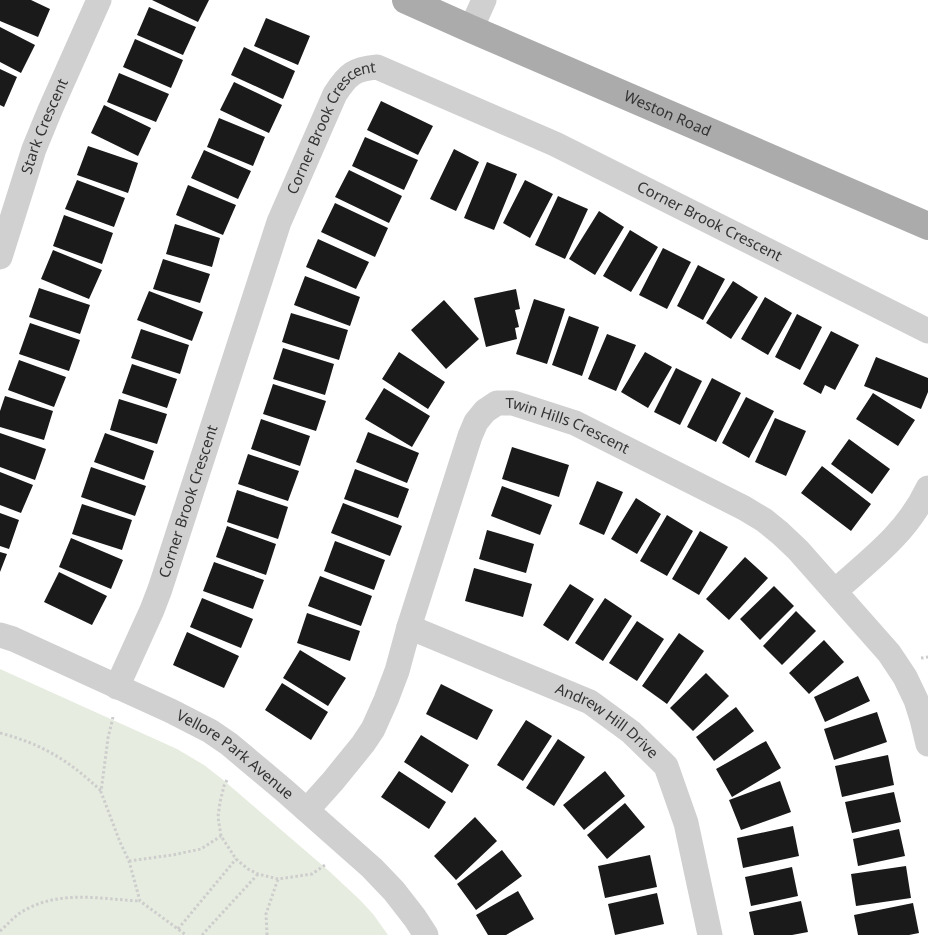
<svg xmlns="http://www.w3.org/2000/svg" width="928" height="935" font-family="'Noto Sans',sans-serif">
  <rect width="100%" height="100%" fill="#fff"/>
  <!-- green -->
  <path fill="#e6ecdf" d="M0,669l177,80 27,16 18,14 107,92 31,29 13,14 15,21h-388z"/>
  <!-- building -->
  <path fill="#1a1a1a" d="M0,0h31l19,9 -12,28 -38,-16z
    M152,0h57l-11,22z
    M149,7l47,20 -13,28 -46,-20z
    M266,18l44,18 -12,29 -44,-19z
    M0,27l35,18 -14,28 -21,-11z
    M135,39l48,21 -12,28 -48,-21z
    M244,47l51,24 -12,28 -52,-24z
    M0,69l17,8 -13,30 -4,-2z
    M119,73l50,21 -13,28 -49,-20z
    M234,82l48,23 -13,28 -49,-23z
    M381,101l52,25 -15,29 -51,-25z
    M104,105l47,23 -13,28 -47,-23z
    M219,118l46,19 -12,29 -46,-19z
    M365,137l53,23 -14,30 -52,-24z
    M88,146l50,17 -10,30 -51,-18z
    M454,149l25,13 -23,49 -26,-12z
    M204,150l47,21 -13,28 -47,-21z
    M487,162l30,12 -23,56 -30,-12z
    M349,170l53,26 -13,27 -54,-26z
    M77,180l48,18 -11,29 -49,-18z
    M525,180l28,14 -23,44 -27,-15z
    M188,185l48,20 -13,30 -47,-20z
    M558,196l30,13 -23,50 -30,-14z
    M335,203l53,25 -13,29 -54,-25z
    M599,211l25,16 -29,48 -26,-16z
    M64,215l49,18 -11,31 -49,-18z
    M175,224l45,14 -8,29 -46,-13z
    M630,230l28,17 -27,45 -28,-16z
    M318,239l51,23 -13,27 -50,-22z
    M663,248l28,14 -24,47 -28,-14z
    M53,250l49,20 -13,29 -48,-20z
    M163,259l47,15 -10,29 -47,-14z
    M698,265l27,14 -22,41 -26,-14z
    M305,276l55,21 -10,29 -56,-21z
    M733,281l25,16 -27,42 -25,-16z
    M39,288l51,17 -10,29 -51,-17z
    M516,289l4,20 -5,1 4,17 -4,1 2,11 -31,8 -12,-49z
    M149,291l54,21 -11,29 -55,-21z
    M765,297l27,16 -24,42 -27,-16z
    M534,299l31,10 -18,55 -31,-10z
    M444,300l35,39 -33,30 -35,-39z
    M291,313l57,17 -9,30 -57,-18z
    M797,314l25,13 -22,43 -25,-13z
    M569,316l30,11 -17,49 -30,-11z
    M30,323l50,17 -11,31 -50,-17z
    M141,329l48,16 -9,29 -49,-16z
    M831,331l28,14 -24,45 -10,-5 -4,9 -18,-10z
    M607,334l29,11 -20,46 -28,-12z
    M283,348l51,16 -9,31 -52,-16z
    M399,352l46,30 -17,27 -46,-30z
    M645,352l27,15 -24,41 -27,-16z
    M876,357l52,21v14l-7,17 -57,-23z
    M19,360l47,17 -12,30 -46,-17z
    M132,364l45,15 -10,29 -45,-15z
    M676,368l26,13 -22,44 -26,-13z
    M712,378l29,15 -25,49 -29,-15z
    M273,384l53,17 -10,30 -53,-17z
    M384,388l46,28 -18,31 -47,-28z
    M873,393l42,27 -17,26 -42,-27z
    M5,396l48,15 -9,29 -44,-13v-16z
    M746,397l28,14 -25,47 -27,-15z
    M119,399l48,15 -10,30 -47,-14z
    M775,418l31,13 -20,45 -31,-14z
    M261,419l49,17 -10,30 -49,-17z
    M368,432l51,21 -12,30 -51,-21z
    M0,433l46,16 -11,31 -35,-13z
    M105,433l49,18 -10,29 -50,-18z
    M849,439l41,30 -18,25 -41,-30z
    M512,447l57,18 -10,32 -57,-18z
    M248,454l51,17 -11,30 -50,-17z
    M822,466l49,38 -20,27 -50,-38z
    M91,467l55,19 -11,30 -54,-19z
    M355,469l54,20 -11,29 -54,-19z
    M0,472l33,13 -12,28 -21,-8z
    M597,481l26,11 -19,43 -25,-11z
    M502,486l50,19 -12,30 -49,-19z
    M237,490l51,17 -10,32 -51,-17z
    M636,498l25,16 -24,40 -26,-15z
    M343,503l59,23 -12,30 -59,-23z
    M82,504l50,16 -10,30 -50,-16z
    M0,513l19,7 -10,29 -9,-3z
    M667,515l26,16 -26,45 -27,-15z
    M227,526l49,18 -10,31 -50,-18z
    M487,530l47,14 -8,29 -47,-14z
    M700,531l28,16 -29,48 -27,-16z
    M71,538l52,22 -12,29 -52,-22z
    M335,541l50,19 -11,30 -50,-19z
    M0,552l7,2 -7,18z
    M745,557l23,21 -39,42 -23,-21z
    M214,562l50,18 -11,29 -50,-18z
    M474,568l58,16 -9,33 -58,-16z
    M59,572l48,24 -15,29 -48,-23z
    M320,576l52,20 -11,30 -53,-20z
    M570,584l24,15 -26,42 -25,-16z
    M774,586l20,20 -34,34 -20,-21z
    M202,598l51,21 -12,29 -51,-21z
    M605,598l27,18 -29,45 -28,-18z
    M796,611l20,20 -34,34 -19,-19z
    M307,613l53,18 -10,30 -53,-18z
    M637,621l27,18 -27,42 -28,-18z
    M187,632l52,24 -15,32 -51,-23z
    M679,633l25,18 -37,53 -25,-18z
    M824,640l20,22 -35,32 -20,-21z
    M300,650l46,28 -18,28 -45,-28z
    M706,673l23,23 -36,35 -23,-23z
    M858,676l12,25 -45,21 -11,-25z
    M282,683l46,29 -17,28 -46,-30z
    M441,684l52,26 -16,30 -51,-26z
    M736,707l18,24 -40,30 -18,-24z
    M877,712l10,30 -53,18 -10,-31z
    M526,720l26,16 -29,45 -26,-16z
    M421,735l48,30 -17,28 -48,-31z
    M558,739l27,18 -31,49 -28,-18z
    M766,741l15,27 -49,29 -16,-28z
    M888,755l6,30 -52,12 -7,-31z
    M399,771l47,31 -17,27 -48,-32z
    M605,771l20,25 -41,34 -21,-25z
    M780,781l11,31 -50,18 -12,-30z
    M894,792l7,30 -49,11 -7,-31z
    M625,803l20,24 -38,32 -20,-24z
    M475,817l22,24 -41,39 -22,-24z
    M793,826l6,30 -56,12 -6,-30z
    M899,829l6,27 -47,10 -5,-27z
    M502,850l20,26 -46,34 -19,-26z
    M650,855l7,32 -52,11 -7,-32z
    M906,866l5,32 -55,8 -5,-32z
    M792,867l6,29 -47,10 -6,-29z
    M518,891l16,28 -28,16h-18l-12,-20z
    M657,893l7,31 -49,11 -7,-31z
    M801,901l7,31 -16,3h-38l-5,-23z
    M913,903l6,30 -10,2h-51l-4,-20z"/>
  <g fill="none" stroke-linecap="round" stroke-linejoin="round">
    <!-- path -->
    <path stroke="#cdcdcd" stroke-width="3" stroke-dasharray="2.5 2.5" stroke-linecap="butt" d="M921,658l7,-1
      M113,717l-5,21 -7,54 19,50 9,19 11,40 46,34
      M0,733c42,11 70,28 101,58
      M227,780l-3,6 -4,16 -2,15 3,19 15,23 12,10 10,5 20,5 34,-5 13,-9
      M129,861l43,-6 29,-6 20,-13
      M178,929l58,-70
      M0,931c7,-6 13,-13 20,-18 38,-24 78,-14 120,-12
      M202,935l56,-61
      M267,935l-1,-21 12,-35"/>
    <!-- minor -->
    <g stroke="#d0d0d0" stroke-width="25">
      <path d="M471,29l13,-29"/>
      <path id="s1" d="M0,257l34,-108 16,-39 49,-110"/>
      <path d="M835,591c36,-32 72,-58 93,-103"/>
      <path id="s2" d="M409,627l181,75 41,30 35,34 20,57 24,112"/>
      <path id="s3" d="M0,635l13,4 158,72 39,20 19,13 56,47 87,77 22,23 21,27 11,17"/>
      <path id="s4" d="M117,687l35,-77 8,-21 119,-367 56,-128c13,-20 19,-25 42,-27l178,77 373,187"/>
      <path id="s5" d="M307,810l26,-29 30,-37 10,-15 13,-29 11,-29 12,-44 61,-191 6,-14 9,-11 12,-8h16l62,20 169,85 20,12 16,13 18,17 91,103 16,24 11,23 6,19 6,25"/>
    </g>
    <!-- major -->
    <path stroke="#ababab" stroke-width="28" id="s6" d="M406,0l65,29 457,197"/>
  </g>
  <g text-anchor="middle" stroke-width="5" stroke-linejoin="round" paint-order="stroke">
    <!-- street labels -->
    <g font-size="15" fill="#333" stroke="#fff">
      <text dy="5" stroke="none"><textPath href="#s6" startOffset="285">Weston Road</textPath></text>
      <text dy="5" stroke="none"><textPath href="#s1" startOffset="138">Stark Crescent</textPath></text>
      <text dy="5" stroke="none"><textPath href="#s4" startOffset="604">Corner Brook Crescent</textPath></text>
      <text dy="5" stroke="none"><textPath href="#s4" startOffset="1052">Corner Brook Crescent</textPath></text>
      <text dy="5" stroke="none"><textPath href="#s5" startOffset="532">Twin Hills Crescent</textPath></text>
      <text dy="5" stroke="none"><textPath href="#s4" startOffset="199">Corner Brook Crescent</textPath></text>
      <text dy="5" stroke="none"><textPath href="#s2" startOffset="220">Andrew Hill Drive</textPath></text>
      <text dy="5" stroke="none"><textPath href="#s3" startOffset="265">Vellore Park Avenue</textPath></text>
    </g>
  </g>
</svg>
